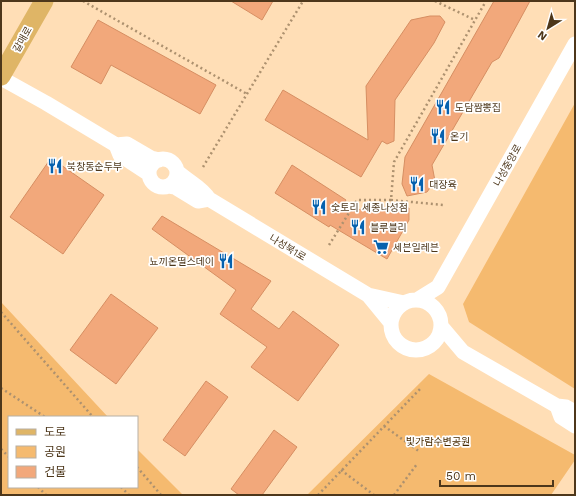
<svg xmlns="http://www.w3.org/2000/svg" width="576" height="496" font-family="'Work Sans','Noto Sans KR',sans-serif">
  <rect width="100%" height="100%" fill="#ffdeb6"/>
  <!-- green -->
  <path fill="#f5ba6f" d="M575,103v286l-106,-67 -6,-18z
    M1,302l107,115h-99v70h128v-38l46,46h-182z
    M429,374l146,81v5l-24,35h-244z"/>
  <!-- building -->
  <path fill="#f2a87b" stroke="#d68e62" d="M231,1h42l-11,19z
    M494,1h36l-31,57 -7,4 -60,103 3,16 -8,11 -20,4 -5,-12 3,-27z
    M430,16h10l5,6 -11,21 -39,57 -1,41 -7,3 -5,-3 -21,36 -96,-57 18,-30 85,50 -2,-54 45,-66z
    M98,20l118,65 -16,29 -89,-49 -10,19 -30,-17z
    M51,158l53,37 -41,59 -53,-37z
    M292,165l54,35 -6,10 69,-2v12l-22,39 -57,-34 -1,2 -54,-34z
    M162,216l109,65 -20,28 28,20 14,-18 46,34 -41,56 -47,-34 16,-20 -47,-33 16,-24 -84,-61z
    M111,294l47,34 -42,56 -46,-34z
    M206,381l22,16 -43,59 -22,-16z
    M274,430l23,17 -35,48h-23l-8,-6z"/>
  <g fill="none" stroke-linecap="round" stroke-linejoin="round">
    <!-- path -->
    <path stroke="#ad916f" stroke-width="2.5" stroke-dasharray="2 3" stroke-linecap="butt" d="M83,1l164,93
      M435,1l40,19
      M203,167l100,-166
      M391,200l52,5
      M329,245l28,-45h34l3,-38 92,-161
      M1,312l92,105
      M1,388l44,29
      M384,426l36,26
      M1,449l8,8
      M137,467l24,28
      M341,470l33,25
      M38,487l8,8
      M121,487l8,8
      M318,495l102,-106
      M394,495l23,-31"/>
    <!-- minor -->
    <path stroke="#fff" stroke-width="15" d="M1,78l45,25 70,42 11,-1 24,14 8,2
      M116,145l4,10 29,19
      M149 173a14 14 0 1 1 28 0a14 14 0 1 1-28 0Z
      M177,171c10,10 25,16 32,28l159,96 36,8
      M169,186l6,1 23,14 11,-2
      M368,295l23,28
      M417,300l21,-13 137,-243
      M391 325a25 25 0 1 1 50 0a25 25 0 1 1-50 0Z
      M441,326l22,26 94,54 9,1 9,5
      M557,406l4,11 14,9"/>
    <!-- major -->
    <path stroke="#dfb566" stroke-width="19" d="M1,76l43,-75"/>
  </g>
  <!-- icons -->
  <defs>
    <symbol id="restaurant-bare" viewBox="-9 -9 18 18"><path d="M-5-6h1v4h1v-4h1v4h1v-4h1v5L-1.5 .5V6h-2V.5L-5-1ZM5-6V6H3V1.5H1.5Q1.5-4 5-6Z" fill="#0661ae" stroke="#fff" stroke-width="2.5" paint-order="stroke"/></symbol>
    <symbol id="supermarket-bare" viewBox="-9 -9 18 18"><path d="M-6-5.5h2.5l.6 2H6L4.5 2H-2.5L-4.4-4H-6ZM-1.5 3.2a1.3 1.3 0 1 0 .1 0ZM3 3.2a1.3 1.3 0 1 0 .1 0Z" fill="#0661ae" stroke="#fff" stroke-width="2.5" paint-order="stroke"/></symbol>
  </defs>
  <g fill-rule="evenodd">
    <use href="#restaurant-bare" x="432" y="96" width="22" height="22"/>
    <use href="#restaurant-bare" x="427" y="125" width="22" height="22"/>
    <use href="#restaurant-bare" x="44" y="155" width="22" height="22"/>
    <use href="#restaurant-bare" x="406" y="173" width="22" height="22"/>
    <use href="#restaurant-bare" x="308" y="196" width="22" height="22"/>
    <use href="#restaurant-bare" x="347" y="216" width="22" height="22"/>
    <use href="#supermarket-bare" x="370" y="236" width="22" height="22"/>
    <use href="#restaurant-bare" x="215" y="250" width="22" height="22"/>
  </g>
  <g text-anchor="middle" stroke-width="3.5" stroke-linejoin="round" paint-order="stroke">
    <!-- street labels -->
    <g font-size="10" fill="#4d371b" stroke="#fff">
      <text transform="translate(22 39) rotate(-61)" y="4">갈매로</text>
      <text transform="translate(507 165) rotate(-61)" y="4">나성중앙로</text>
      <text transform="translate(288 247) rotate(31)" y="4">나성북1로</text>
    </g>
    <!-- poi labels -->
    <g font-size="10" fill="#4d371b" stroke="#fff" text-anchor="start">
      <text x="455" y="111">도담짬뽕집</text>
      <text x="450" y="140">온기</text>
      <text x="67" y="170">북창동순두부</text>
      <text x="429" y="188">대장육</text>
      <text x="331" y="211">숯토리 세종나성점</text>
      <text x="370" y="231">블루블리</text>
      <text x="393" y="251">세븐일레븐</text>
      <text x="214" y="265" text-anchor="end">뇨끼온떨스데이</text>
    </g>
    <!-- park labels -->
    <g font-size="10" fill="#472a00" stroke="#fff">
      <text x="438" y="445">빛가람수변공원</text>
    </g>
  </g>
  <!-- border -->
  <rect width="576" height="496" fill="none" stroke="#4d371b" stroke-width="4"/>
  <!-- legend -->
  <rect x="8" y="416" width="130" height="72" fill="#ffffff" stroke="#b8afa4"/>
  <rect x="16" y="429" width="20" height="6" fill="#dfb566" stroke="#b8afa4"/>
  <text x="44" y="436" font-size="12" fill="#4d371b">도로</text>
  <rect x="16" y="446" width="20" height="12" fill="#f5ba6f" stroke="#b8afa4"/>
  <text x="44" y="456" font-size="12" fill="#4d371b">공원</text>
  <rect x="16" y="466" width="20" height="12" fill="#f2a87b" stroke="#b8afa4"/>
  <text x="44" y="476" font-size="12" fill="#4d371b">건물</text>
  <!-- north arrow -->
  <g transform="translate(548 28) rotate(217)" stroke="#ffffff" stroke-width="3" paint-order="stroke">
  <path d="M0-3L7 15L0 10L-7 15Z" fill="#4d371b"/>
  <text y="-6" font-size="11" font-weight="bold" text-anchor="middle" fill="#4d371b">N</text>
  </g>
  <!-- scale -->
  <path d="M440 480v6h113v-6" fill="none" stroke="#4d371b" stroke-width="2"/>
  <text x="446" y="480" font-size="12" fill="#4d371b" stroke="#ffffff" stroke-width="3" paint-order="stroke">50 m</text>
</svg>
